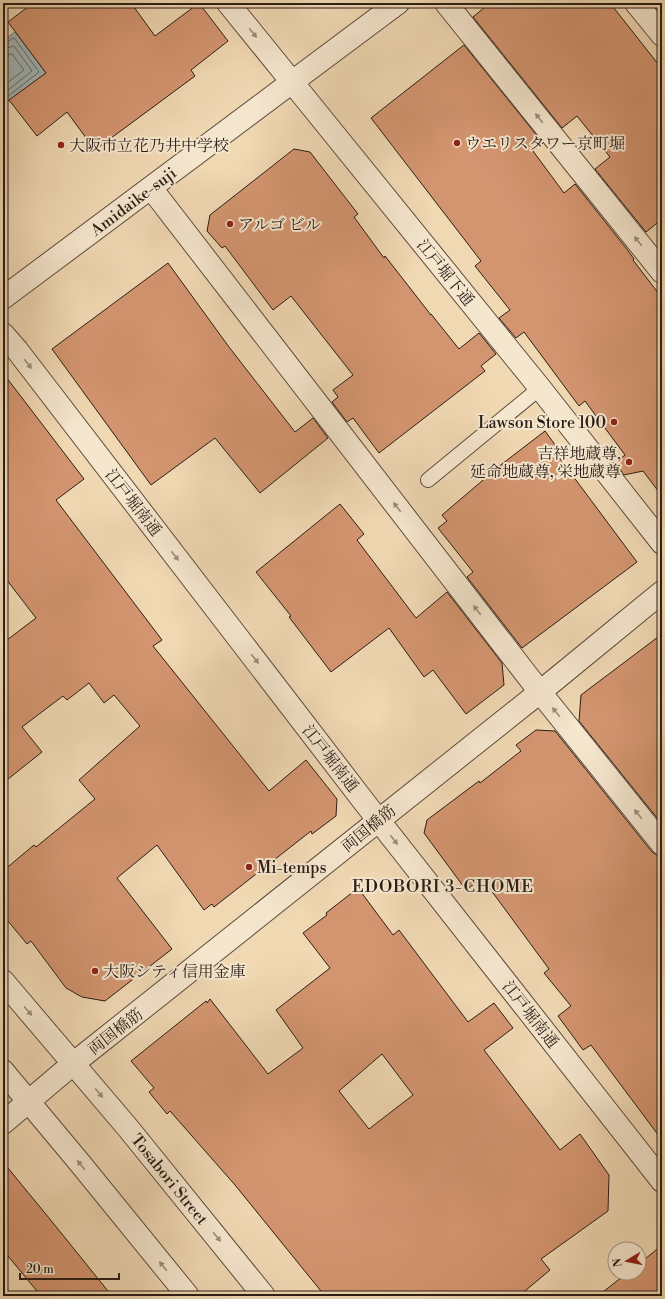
<svg xmlns="http://www.w3.org/2000/svg" width="665" height="1299" font-family="'Libre Bodoni','Noto Serif JP',serif">
  <rect width="100%" height="100%" fill="#f0d8b3"/>
  <filter id="stains"><feTurbulence type="fractalNoise" baseFrequency=".005" numOctaves="4"/><feColorMatrix values="0 0 0 0 .2 0 0 0 0 .09 0 0 0 0 .02 0 0 0 .5 -.17"/></filter>
  <radialGradient id="worn" r=".72"><stop offset=".6" stop-color="#630" stop-opacity="0"/><stop offset="1" stop-color="#630" stop-opacity=".3"/></radialGradient>
  <!-- water -->
  <path fill="#a1b6b9" stroke="#717978" d="M15,32l31,41 -43,32v-64z"/>
  <g fill="none" stroke-linecap="round" stroke-linejoin="round">
    <!-- shore -->
    <path stroke="#666a68" stroke-width="1" d="M3,44l3,-1 7,-5 2,1 24,33 -36,28
      M3,49l11,-3 18,25 -29,23
      M3,55l9,-1 12,16 -21,16"/>
  </g>
  <!-- building -->
  <path fill="#d39570" stroke="#2a1d16" fill-rule="evenodd" d="M33,3h98l24,33 44,-33 29,38 -37,29 4,6 -100,74 -28,-38 -30,24 -28,-36 37,-27 -38,-51z
    M490,3h120l52,66v150l-16,13 -51,-63 15,-12 -33,-41 -15,12 -89,-111z
    M464,45l79,98 -10,8 31,42 11,-9 51,64 8,11 -1,1 29,38v198l-19,-25 -19,4 -9,-12 10,-8 -40,-54 -6,5 -55,-74 -8,6 -17,-20 11,-8 -35,-44 6,-5 -110,-143z
    M294,149l16,3 48,62 -4,3 30,41 1,-2 46,59v-1l28,35 20,-16 17,21 -15,12 4,5 -106,82 -26,-35 -6,4 -15,-20 6,-5 -5,-7 20,-15 -62,-79 -18,14 -48,-64 -3,2 -15,-17 3,-16z
    M168,263l61,84 66,85 18,-14 15,20 -68,55 -45,-55 -64,47 -99,-136z
    M3,373l81,106 -28,21 106,140 -9,6 116,145 37,-31 31,39 -1,17 -24,18 -1,-3 -97,76 -2,-3 -8,6 -47,-65 -40,33 55,71 -67,52 -23,-4 -16,-9 -35,-47 -4,3 -24,-29v-44l31,-26 2,2 59,-48 -16,-19 61,-54 -26,-31 -10,8 -15,-20 -22,17 -4,-4 -41,31 20,25 -39,31v-140l33,-25 -33,-43z
    M545,431l16,22 -3,3 79,106 -115,86 -55,-71 6,-5 -35,-44 9,-7 -5,-6 60,-51z
    M340,504l24,30 -7,6 59,78 31,-26 55,71 2,22 -38,29 -33,-44 -9,7 -35,-49 -58,44 -42,-55 2,-1 -35,-44z
    M662,634v190l-83,-103 2,-26z
    M536,730l19,1 97,121 5,3 5,1v284l-71,-95 -8,5 -25,-34 13,-10 -27,-33 5,-4 -67,-91 -16,12 -42,-57 3,-13 52,-39 1,2 41,-32 -5,-6z
    M358,888l35,47 6,-5 69,92 26,-19 19,25 -29,22 76,100 20,-16 29,41 -1,36 -67,48 9,11 -31,26h-194l-90,-111 -65,-74 -3,3 -18,-22 5,-4 -23,-27 75,-60 1,2 3,-4 58,75 35,-26 -27,-38 54,-42 -27,-35 24,-18 -1,-2zM382,1054l31,41 -44,34 -30,-38z
    M3,1162l46,56 63,78h-71l-38,-46z
    M662,1245v51h-64l29,-23h12v-9z"/>
  <g fill="none" stroke-linecap="round" stroke-linejoin="round">
    <defs>
      <path id="service" d="M428,480l112,-92"/>
      <path id="minor" d="M228,3l64,79
        M446,3l216,269
        M636,3l26,32
        M151,188l389,504 122,152
        M3,334l14,16 348,453 297,378"/>
      <path id="tertiary" d="M292,82l248,306 122,155
        M3,298l395,-295
        M3,981l125,147 136,168
        M3,1071l76,91 109,134
        M3,1123l71,-60 466,-371 122,-100"/>
    </defs>
    <!-- service casing -->
    <use href="#service" stroke="#5c4c3d" stroke-width="16"/>
    <!-- minor casing -->
    <use href="#minor" stroke="#5c4c3d" stroke-width="24"/>
    <!-- tertiary casing -->
    <use href="#tertiary" stroke="#5c4c3d" stroke-width="24"/>
    <!-- service -->
    <use href="#service" stroke="#f5e6ce" stroke-width="14"/>
    <!-- minor -->
    <use href="#minor" stroke="#f5e6ce" stroke-width="22"/>
    <!-- tertiary -->
    <use href="#tertiary" stroke="#f5e6ce" stroke-width="22"/>
  </g>
  <!-- one-way arrows -->
  <defs><path id="oneway-solid" d="M-6-.8H1V-3.2L6.5 0L1 3.2V.8H-6Z"/></defs>
  <g fill="#9a8c7b">
    <use href="#oneway-solid" transform="translate(253 33) rotate(51)"/>
    <use href="#oneway-solid" transform="translate(539 118) rotate(-129)"/>
    <use href="#oneway-solid" transform="translate(638 241) rotate(-129)"/>
    <use href="#oneway-solid" transform="translate(28 364) rotate(52)"/>
    <use href="#oneway-solid" transform="translate(397 507) rotate(-128)"/>
    <use href="#oneway-solid" transform="translate(175 556) rotate(52)"/>
    <use href="#oneway-solid" transform="translate(477 610) rotate(-128)"/>
    <use href="#oneway-solid" transform="translate(255 659) rotate(52)"/>
    <use href="#oneway-solid" transform="translate(556 712) rotate(-129)"/>
    <use href="#oneway-solid" transform="translate(638 814) rotate(-129)"/>
    <use href="#oneway-solid" transform="translate(394 840) rotate(52)"/>
    <use href="#oneway-solid" transform="translate(28 1011) rotate(49)"/>
    <use href="#oneway-solid" transform="translate(99 1093) rotate(50)"/>
    <use href="#oneway-solid" transform="translate(81 1165) rotate(-129)"/>
    <use href="#oneway-solid" transform="translate(217 1237) rotate(51)"/>
    <use href="#oneway-solid" transform="translate(163 1266) rotate(-129)"/>
  </g>
  <!-- markers -->
  <g fill="#8f2418" stroke="#f5e6ce" stroke-width="1.5">
    <circle cx="457" cy="143" r="4"/>
    <circle cx="61" cy="145" r="4"/>
    <circle cx="230" cy="224" r="4"/>
    <circle cx="614" cy="422" r="4"/>
    <circle cx="629" cy="462" r="4"/>
    <circle cx="249" cy="867" r="4"/>
    <circle cx="95" cy="971" r="4"/>
  </g>
  <g text-anchor="middle" stroke-width="4" stroke-linejoin="round" paint-order="stroke">
    <!-- poi labels -->
    <g font-size="16" fill="#2a1d16" stroke="#f5e6ce" text-anchor="start">
      <text x="465" y="149">ウエリスタワー京町堀</text>
      <text x="69" y="151">大阪市立花乃井中学校</text>
      <text x="238" y="230">アルゴ ビル</text>
      <text x="606" y="428" text-anchor="end">Lawson Store 100</text>
      <text x="621" y="459" text-anchor="end">吉祥地蔵尊,<tspan x="621" dy="18">延命地蔵尊, 栄地蔵尊</tspan></text>
      <text x="257" y="873">Mi-temps</text>
      <text x="103" y="977">大阪シティ信用金庫</text>
    </g>
    <!-- street labels -->
    <g font-size="16" fill="#2a1d16" stroke="#f5e6ce">
      <text transform="translate(133 201) rotate(-37)" y="6">Amidaike-suji</text>
      <text transform="translate(446 272) rotate(51)" y="6">江戸堀下通</text>
      <text transform="translate(134 502) rotate(52)" y="6">江戸堀南通</text>
      <text transform="translate(331 758) rotate(52)" y="6">江戸堀南通</text>
      <text transform="translate(368 828) rotate(-39)" y="6">両国橋筋</text>
      <text transform="translate(531 1014) rotate(52)" y="6">江戸堀南通</text>
      <text transform="translate(115 1031) rotate(-38)" y="6">両国橋筋</text>
      <text transform="translate(170 1179) rotate(51)" y="6">Tosabori Street</text>
    </g>
    <!-- neighbourhood labels -->
    <g font-size="17" letter-spacing="1" fill="#2a1d16" stroke="#f5e6ce">
      <text x="443" y="892">EDOBORI 3-CHOME</text>
    </g>
  </g>
  <!-- margin -->
  <rect width="665" height="1299" fill="none" stroke="#f0d8b3" stroke-width="16"/>
  <rect x="4" y="4" width="657" height="1291" fill="none" stroke="#2a1d16" stroke-width="2"/>
  <rect x="8" y="8" width="649" height="1283" fill="none" stroke="#2a1d16"/>
  <!-- north arrow -->
  <g transform="translate(627 1261) rotate(260)"><circle r="19" fill="#f5e6ce" stroke="#a49684"/>
  <path d="M0-3L7 15L0 10L-7 15Z" fill="#8f2418"/>
  <text y="-6" font-size="11" font-weight="bold" text-anchor="middle" fill="#2a1d16">N</text>
  </g>
  <!-- scale -->
  <path d="M20 1273v6h99v-6" fill="none" stroke="#2a1d16" stroke-width="2"/>
  <text x="26" y="1273" font-size="12" fill="#2a1d16" stroke="#f5e6ce" stroke-width="3" paint-order="stroke">20 m</text>
  <rect width="100%" height="100%" filter="url(#stains)"/>
  <rect width="100%" height="100%" fill="url(#worn)"/>
</svg>
